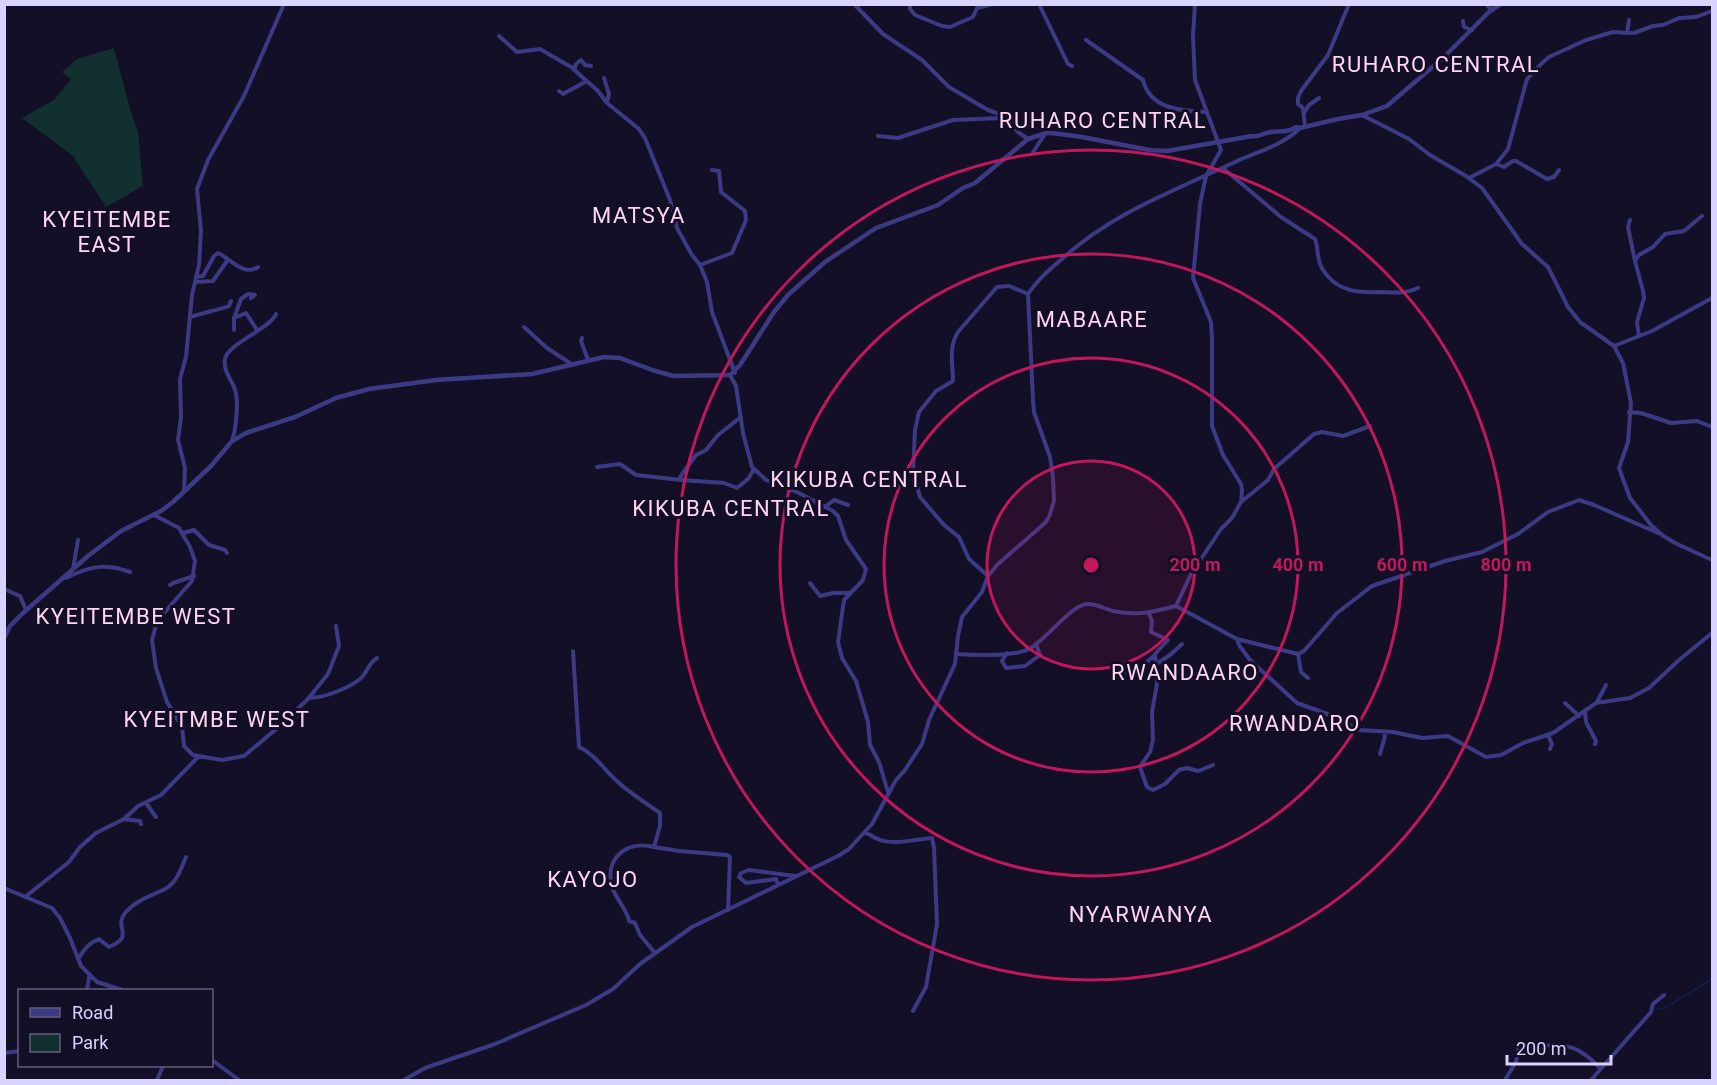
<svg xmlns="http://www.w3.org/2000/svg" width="1717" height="1085" font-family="Roboto,sans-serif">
  <rect width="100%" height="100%" fill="#130f26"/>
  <!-- green -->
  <path fill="#12302f" d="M114,48l16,61 8,23 5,54 -37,21 -33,-51 -51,-38 32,-18 17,-21 -9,-7 15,-13z"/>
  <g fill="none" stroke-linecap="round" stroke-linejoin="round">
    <!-- stream -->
    <path stroke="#0c2248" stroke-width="1.5" d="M1656,1008l7,1 49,-30"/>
    <!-- minor -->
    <path stroke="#3d3a85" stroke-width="4" d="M854,4l29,30 39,26 27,27 39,23 17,6 13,16 10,7
      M910,4v5l5,6 27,11 8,1 23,-10 4,-9 16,-4
      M1039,4l29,60 4,2
      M1486,4l6,6
      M1463,21l1,6 8,3
      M1627,33h7l19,-7 10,-1 16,-7 17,-1 16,-6
      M499,36l18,16 23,-3 31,18 27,24 9,12 32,26 6,9 25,62 7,28 15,27 8,10 7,17 5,30 23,61
      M1086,40l57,40c7,29 38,31 63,32
      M574,70l2,-6 5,-4 4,5 6,1
      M604,78l5,16 -2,8
      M559,91l4,3 22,-12
      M1304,113l5,-8 10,-7
      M1362,115l47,24 21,16 36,21 16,12 40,56 26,23 20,40 12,15 34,24 9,17 8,40 -3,39 -9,26 11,30 21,27 11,10 13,8 37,17
      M1305,127l-2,-19 -5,-4v-6l3,-7 27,-36 21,-51
      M878,136l20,2 55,-18 49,-2
      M1033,152l12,-18
      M1496,164l8,3 9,-6h3l31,18 7,-2 5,-7
      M1223,168l58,49 34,22c4,10 1,21 8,31 14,22 35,23 58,22 18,0 19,3 37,-4
      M1469,178l27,-14 12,-15 19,-70 15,-16 7,-6 37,-17 27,-8 14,1 2,-13
      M1630,220l-2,7 7,34
      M700,265l32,-12 14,-33 -1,-9 -24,-19 -2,-21 -7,-1
      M197,277l6,-1 11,-20 4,-3c12,5 25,24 40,14
      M195,282l18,-1 14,-20
      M191,317c13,-5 25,-6 38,-11l2,-5
      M234,318l7,-19 7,-5 7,1 -4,3
      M524,327l23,21 26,17
      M234,330v-12l12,-5 11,17
      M1639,336l-2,-14 7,-24 -1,-7 -8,-30 4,-6 14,-8 12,-13 19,-3 18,-15
      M582,338l-1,3 7,19
      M1614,346l38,-15 60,-33
      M730,375l6,11 7,47 9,34 14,13 33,13 34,18 5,5 8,24 20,29 -3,11 -19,20 -6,42 4,16 14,23 12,41 2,23 9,17 9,30
      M1629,412l12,1 30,10 26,-2 15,6
      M232,441c4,-11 7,-40 3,-51 -3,-10 -12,-19 -10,-31 2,-15 45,-30 51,-45
      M597,467l23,-3 16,11 45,5 -1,-3 16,-22 10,-5 12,-15 23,-18
      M681,480l43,3 13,5 11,-9 6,-10
      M184,491l1,-23 -7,-28 3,-23 -1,-38 6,-22 6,-62 7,-30 2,-34 -4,-42 11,-29 36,-64 40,-92
      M1241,502l27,-22 6,-11 40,-35 8,-2 21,4 27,-10
      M825,507l9,-7 14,5
      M154,515l25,13 11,19 5,14 -3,20 -35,40 -5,19 4,28 11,34 15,25 2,19 9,9 29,5 22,-4 37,-31 27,-26 20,-25 11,-28 -3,-20
      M183,533l11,-3 15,15 16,5 2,3
      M73,569l5,-29
      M988,576l-19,-17 -10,-22 -15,-12 -24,-28 -7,-25 2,-42 4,-18 17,-21 17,-10c0,-18 -5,-33 5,-49l39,-45 12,-1 19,8
      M66,578c24,-12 39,-15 64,-6
      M810,583l10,13 13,-3h16
      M170,585l3,-2 21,-7
      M4,589l16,7 6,14
      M1176,606l61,33 61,15 6,-3 33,-38 35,-27 73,-25 37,-9 36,-18 30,-22 31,-12 15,5 64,28
      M1149,614l3,7 -1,11 17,8 -13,14 2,30 -5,28 1,28 -3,12 -10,15 7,20 6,3 12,-6 14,-14 8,-2 11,3 15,-6
      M1237,639l2,6 11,15 47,43 36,13 26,14 34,2 29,6 26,-2 38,21 15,-2 22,-12 30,-10 43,-30 34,-5 19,-10 30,-28 33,-27
      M573,651l6,96c16,7 26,24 39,35 13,12 28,21 42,31v13l-6,21 25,4 48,4 3,2 -2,53
      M1007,653l-5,8 4,7 19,-2 15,-11 -4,-11
      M956,654c18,1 58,3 73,-5 17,-9 42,-44 58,-45 8,-1 18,5 26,7 23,5 41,1 63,-5l15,-32 30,-45 11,-11 9,-16 1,-11 -1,-7 -18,-29 -11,-29v-87l-1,-17 -18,-44 7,-74 6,-28 15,-26 -26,-70 -2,-44 2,-32
      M1298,654l3,18 7,6
      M1155,665l15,-10 12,-11
      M1127,673l15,-7 13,-11
      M309,697c12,3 45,-11 53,-20 6,-7 7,-14 15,-19
      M1597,702l9,-17
      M1565,703l14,13
      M1585,712l1,10 10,19 -1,3
      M1548,735l4,9 -2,5
      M1380,754l5,-18 -1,-4
      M146,803l10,14
      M124,819l16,2 1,3
      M865,833c6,1 7,4 13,6 16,7 37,0 54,-1l2,10 3,76 -11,63 -13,24
      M654,847c-27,-7 -50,11 -42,40 4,12 15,22 17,34l6,2 5,12 15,18
      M778,884l-2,-5 -30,4 -7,-6 2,-4 8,-3 46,6
      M4,888l48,20 8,10 10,20 11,28 16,16 25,8
      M25,897l44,-35 11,-15 16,-14 28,-14 14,-13 23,-11 38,-39
      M79,958c5,-9 10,-15 20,-19l10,8c27,-11 4,-19 16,-34 11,-13 26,-17 40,-24 12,-6 16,-21 21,-32
      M87,990l2,-13
      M4,1053l16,-2
      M212,1060l27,20
      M157,1080l6,-14
      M404,1080l21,-12 70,-24 91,-39 27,-16 27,-25 52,-37 146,-71 11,-7 23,-25 24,-44 9,-10 17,-26 7,-24 26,-56 3,-28 4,-19 20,-25 6,-16 10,-12 47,-41 4,-6 5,-16 -1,-24 -3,-20 -16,-45 -1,-12 -5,-106c10,-15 21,-24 35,-36 51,-46 111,-67 172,-96 21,-10 47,-16 65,-34
      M1505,1080l11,-18 3,-16c8,3 10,0 18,0 30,-3 42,0 63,22
      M1591,1080l60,-68 2,-8 11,-9"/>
    <!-- tertiary -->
    <path stroke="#3d3a85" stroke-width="4.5" d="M4,638l6,-12 13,-13 65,-57 33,-25 40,-20 12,-9 38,-36 21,-25 14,-8 49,-16 41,-19 33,-9 67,-9 96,-6 72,-17 16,1 35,13 19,5 56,-1 10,-10 34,-53 14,-17 37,-33 51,-34 62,-23 25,-17 12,-5 53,-44 18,-6h6l30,4 67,13 18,1 85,-15c6,1 8,-1 14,-3 11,-3 20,1 30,-6l4,1 38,-9 24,-4 25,-9 57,-49 45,-45 12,-8"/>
  </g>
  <!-- distance rings -->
  <circle cx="1091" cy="565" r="104" fill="#c2185b" fill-opacity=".12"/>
  <g fill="none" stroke="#c2185b" stroke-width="3">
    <circle cx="1091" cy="565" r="104"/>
    <circle cx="1091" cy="565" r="207"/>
    <circle cx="1091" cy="565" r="311"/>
    <circle cx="1091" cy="565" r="415"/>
  </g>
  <g text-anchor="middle" stroke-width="6" stroke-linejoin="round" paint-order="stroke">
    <!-- quarter labels -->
    <g font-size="22" letter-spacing="1.5" fill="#ffd6f0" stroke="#130f26">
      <text x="1436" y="72">RUHARO CENTRAL</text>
      <text x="1103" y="128">RUHARO CENTRAL</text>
      <text x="639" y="223">MATSYA</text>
      <text x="107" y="227">KYEITEMBE<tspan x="107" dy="25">EAST</tspan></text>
      <text x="1092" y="327">MABAARE</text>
      <text x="869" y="487">KIKUBA CENTRAL</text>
      <text x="731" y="516">KIKUBA CENTRAL</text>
      <text x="136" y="624">KYEITEMBE WEST</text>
      <text x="1185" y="680">RWANDAARO</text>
      <text x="217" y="727">KYEITMBE WEST</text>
      <text x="1295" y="731">RWANDARO</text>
      <text x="593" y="887">KAYOJO</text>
      <text x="1141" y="922">NYARWANYA</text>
    </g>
  </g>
  <circle cx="1091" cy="565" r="9" fill="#c2185b" stroke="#130f26" stroke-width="3"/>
  <g font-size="18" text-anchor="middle" font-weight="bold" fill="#c2185b" stroke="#130f26" stroke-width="6" stroke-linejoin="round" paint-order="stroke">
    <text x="1195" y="571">200 m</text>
    <text x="1298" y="571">400 m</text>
    <text x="1402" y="571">600 m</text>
    <text x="1506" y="571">800 m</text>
  </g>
  <!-- border -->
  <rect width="1717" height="1085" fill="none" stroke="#d9d4ff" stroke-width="12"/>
  <!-- legend -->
  <rect x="18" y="989" width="195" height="78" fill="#130f26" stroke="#625e7d" stroke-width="1.5"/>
  <rect x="30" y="1008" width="30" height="9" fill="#3d3a85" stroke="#625e7d" stroke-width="1.5"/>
  <text x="72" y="1019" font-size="18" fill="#d9d4ff">Road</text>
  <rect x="30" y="1034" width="30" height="18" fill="#12302f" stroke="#625e7d" stroke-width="1.5"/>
  <text x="72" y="1049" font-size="18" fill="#d9d4ff">Park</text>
  <!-- scale -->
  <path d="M1507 1055v9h104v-9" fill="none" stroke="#d9d4ff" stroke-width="3"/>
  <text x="1516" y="1055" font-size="18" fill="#d9d4ff" stroke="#130f26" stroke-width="4.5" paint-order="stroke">200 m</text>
</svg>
